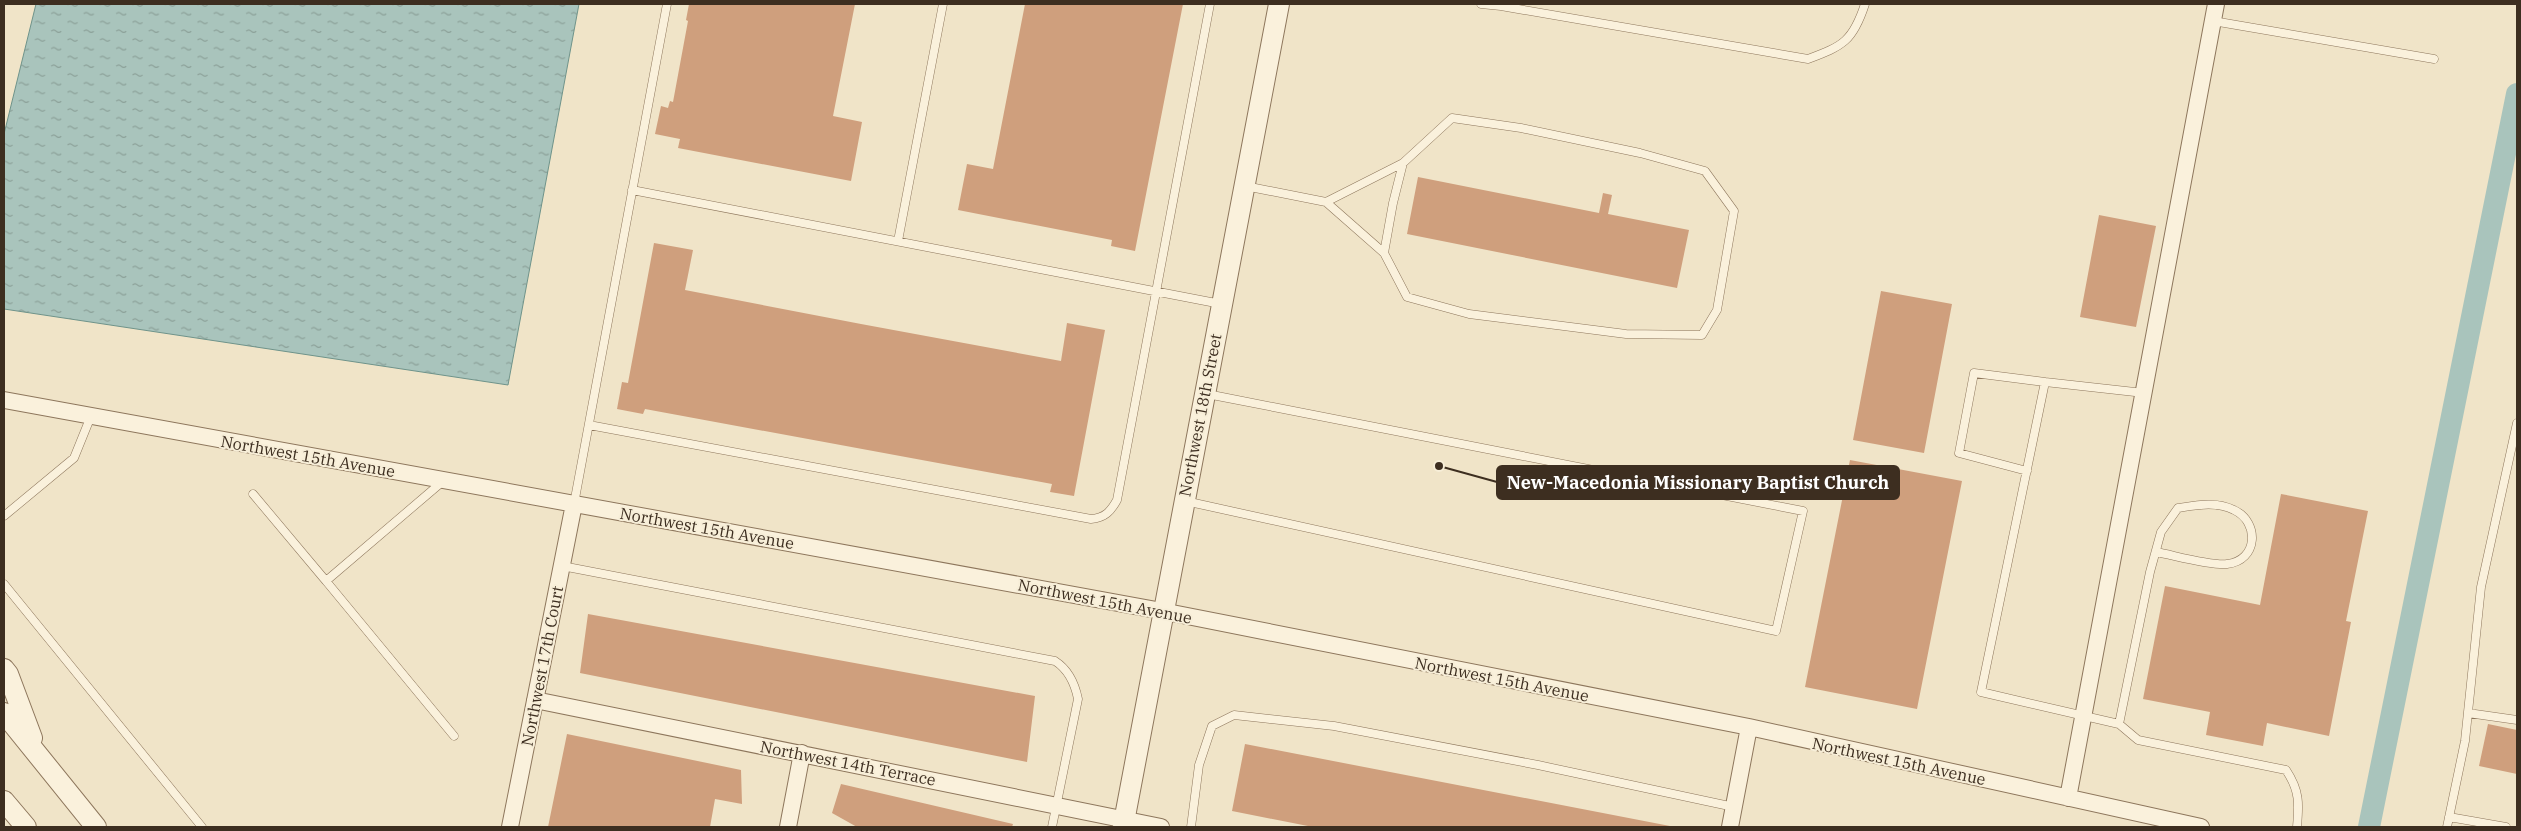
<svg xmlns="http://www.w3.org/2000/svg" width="2521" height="831" font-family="'IBM Plex Serif',serif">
  <defs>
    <pattern id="water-ripples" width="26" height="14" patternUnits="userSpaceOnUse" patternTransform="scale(1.25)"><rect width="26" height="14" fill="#a9c4bc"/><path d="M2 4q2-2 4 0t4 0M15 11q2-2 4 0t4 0" fill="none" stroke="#8ba098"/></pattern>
  </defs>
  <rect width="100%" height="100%" fill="#f0e4c8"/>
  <!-- water -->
  <path fill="url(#water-ripples)" stroke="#6f938a" d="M36,4h543l-71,381 -504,-76v-175z"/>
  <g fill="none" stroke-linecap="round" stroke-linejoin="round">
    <!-- canal -->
    <path stroke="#a9c4bc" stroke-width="22" d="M2369,827l148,-733"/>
  </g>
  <!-- building -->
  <path fill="#cf9f7d" d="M689,4h166l-22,112 29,6 -11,59 -173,-33 2,-9 -25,-5 6,-28 7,2 2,-7 3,1 15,-81 -2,-1z
    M1025,4h158l-48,247 -24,-5 1,-6 -154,-30 9,-46 26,5z
    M1418,177l181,36 4,-20 9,2 -4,19 81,16 -12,58 -270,-54z
    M2099,215l57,11 -20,101 -56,-10z
    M654,243l39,7 -8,40 176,34 200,37 6,-38 38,7 -31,166 -24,-4 2,-8 -407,-75 -2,5 -26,-5 5,-27 6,1z
    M1881,291l71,13 -28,149 -71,-13z
    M1850,460l112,21 -45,228 -112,-22z
    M2281,494l87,17 -22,110 5,1 -22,114 -62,-13 -4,23 -57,-11 4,-23 -67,-13 22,-113 95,19z
    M588,614l447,82 -8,66 -447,-89z
    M2488,724l29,6v44l-38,-8z
    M567,734l174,36 1,34 -27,-5 -5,28h-162z
    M1245,744l425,82v1h-357l-81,-16z
    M841,784l172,40 -1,3h-155l-25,-14z"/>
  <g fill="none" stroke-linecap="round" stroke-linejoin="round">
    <defs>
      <path id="service" d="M1481,4l20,2 1,-2
        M1501,6l307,53c35,-13 45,-18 57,-55
        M2213,21l221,38
        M1452,118l69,10 119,25 65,18 29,40 -17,99 -15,25 -76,-1 -157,-20 -62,-17 -23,-44 -58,-51 77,-39z
        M1245,186l81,16
        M632,190l589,114
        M898,241l45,-237
        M1384,253l9,-50 10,-40
        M589,425l502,94c14,-1 20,-8 26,-19l93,-496
        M2027,471l-68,-18 15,-80 71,9
        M253,494l73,87 116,-99
        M1185,501l591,130 27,-120 -596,-117
        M574,504l93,-500
        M4,516l70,-58 17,-42
        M2156,552c17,3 55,14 71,12 31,-3 33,-42 7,-54 -18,-9 -37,-5 -56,-2l-17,24 -11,40 -31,152 19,16 148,30c14,21 13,34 11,57
        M562,566l493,95c14,9 20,23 23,38l-26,128
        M326,581l128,155
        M4,584l198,243
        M2468,713l49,7
        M2119,724l-138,-32 64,-310 99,11
        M2449,817l57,10
        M1191,827l8,-62 13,-39 22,-11 100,11 204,39 196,42
        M2447,827l18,-86 16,-154 36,-164"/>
      <path id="minor" d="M4,400l1158,211 587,116 452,100
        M535,700l626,127
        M2068,798l148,-794
        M510,827l64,-323
        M788,827l14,-74
        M1730,827l19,-100"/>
      <path id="tertiary" d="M4,669l4,5 24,64
        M4,713l92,114
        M4,801l22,26
        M1123,827l156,-823"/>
    </defs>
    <!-- service casing -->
    <use href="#service" stroke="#8d765c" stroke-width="9"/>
    <!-- minor casing -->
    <use href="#minor" stroke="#8d765c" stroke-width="18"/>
    <!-- tertiary casing -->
    <use href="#tertiary" stroke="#8d765c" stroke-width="22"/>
    <!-- service -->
    <use href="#service" stroke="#faf1dc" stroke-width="8"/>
    <!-- minor -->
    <use href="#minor" stroke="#faf1dc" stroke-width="16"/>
    <!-- tertiary -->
    <use href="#tertiary" stroke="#faf1dc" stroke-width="20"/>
  </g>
  <g text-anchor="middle" stroke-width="4" stroke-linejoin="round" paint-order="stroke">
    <!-- street labels -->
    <g font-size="16" fill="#3d2e20" stroke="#f7eed8">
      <text transform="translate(1200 415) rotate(-79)" y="6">Northwest 18th Street</text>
      <text transform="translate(308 456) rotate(10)" y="6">Northwest 15th Avenue</text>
      <text transform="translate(707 528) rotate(10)" y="6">Northwest 15th Avenue</text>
      <text transform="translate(1105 601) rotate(11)" y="6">Northwest 15th Avenue</text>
      <text transform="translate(542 666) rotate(-79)" y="6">Northwest 17th Court</text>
      <text transform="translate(1502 679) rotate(11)" y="6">Northwest 15th Avenue</text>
      <text transform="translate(1899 761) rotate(12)" y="6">Northwest 15th Avenue</text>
      <text transform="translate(848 763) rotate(11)" y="6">Northwest 14th Terrace</text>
    </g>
  </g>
  <!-- callouts -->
  <path fill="none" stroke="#3d2e20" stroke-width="2" d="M1439 466L1497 482"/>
  <circle fill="#3d2e20" stroke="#f7eed8" stroke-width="2" cx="1439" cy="466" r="5"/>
  <rect fill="#3d2e20" stroke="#3d2e20" stroke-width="2" x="1497" y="466" width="402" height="33" rx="5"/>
  <g font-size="18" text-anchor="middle" font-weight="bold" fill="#fff">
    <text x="1698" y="489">New-Macedonia Missionary Baptist Church</text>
  </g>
  <!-- border -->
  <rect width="2521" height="831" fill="none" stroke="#3d2e20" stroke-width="10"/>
</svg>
